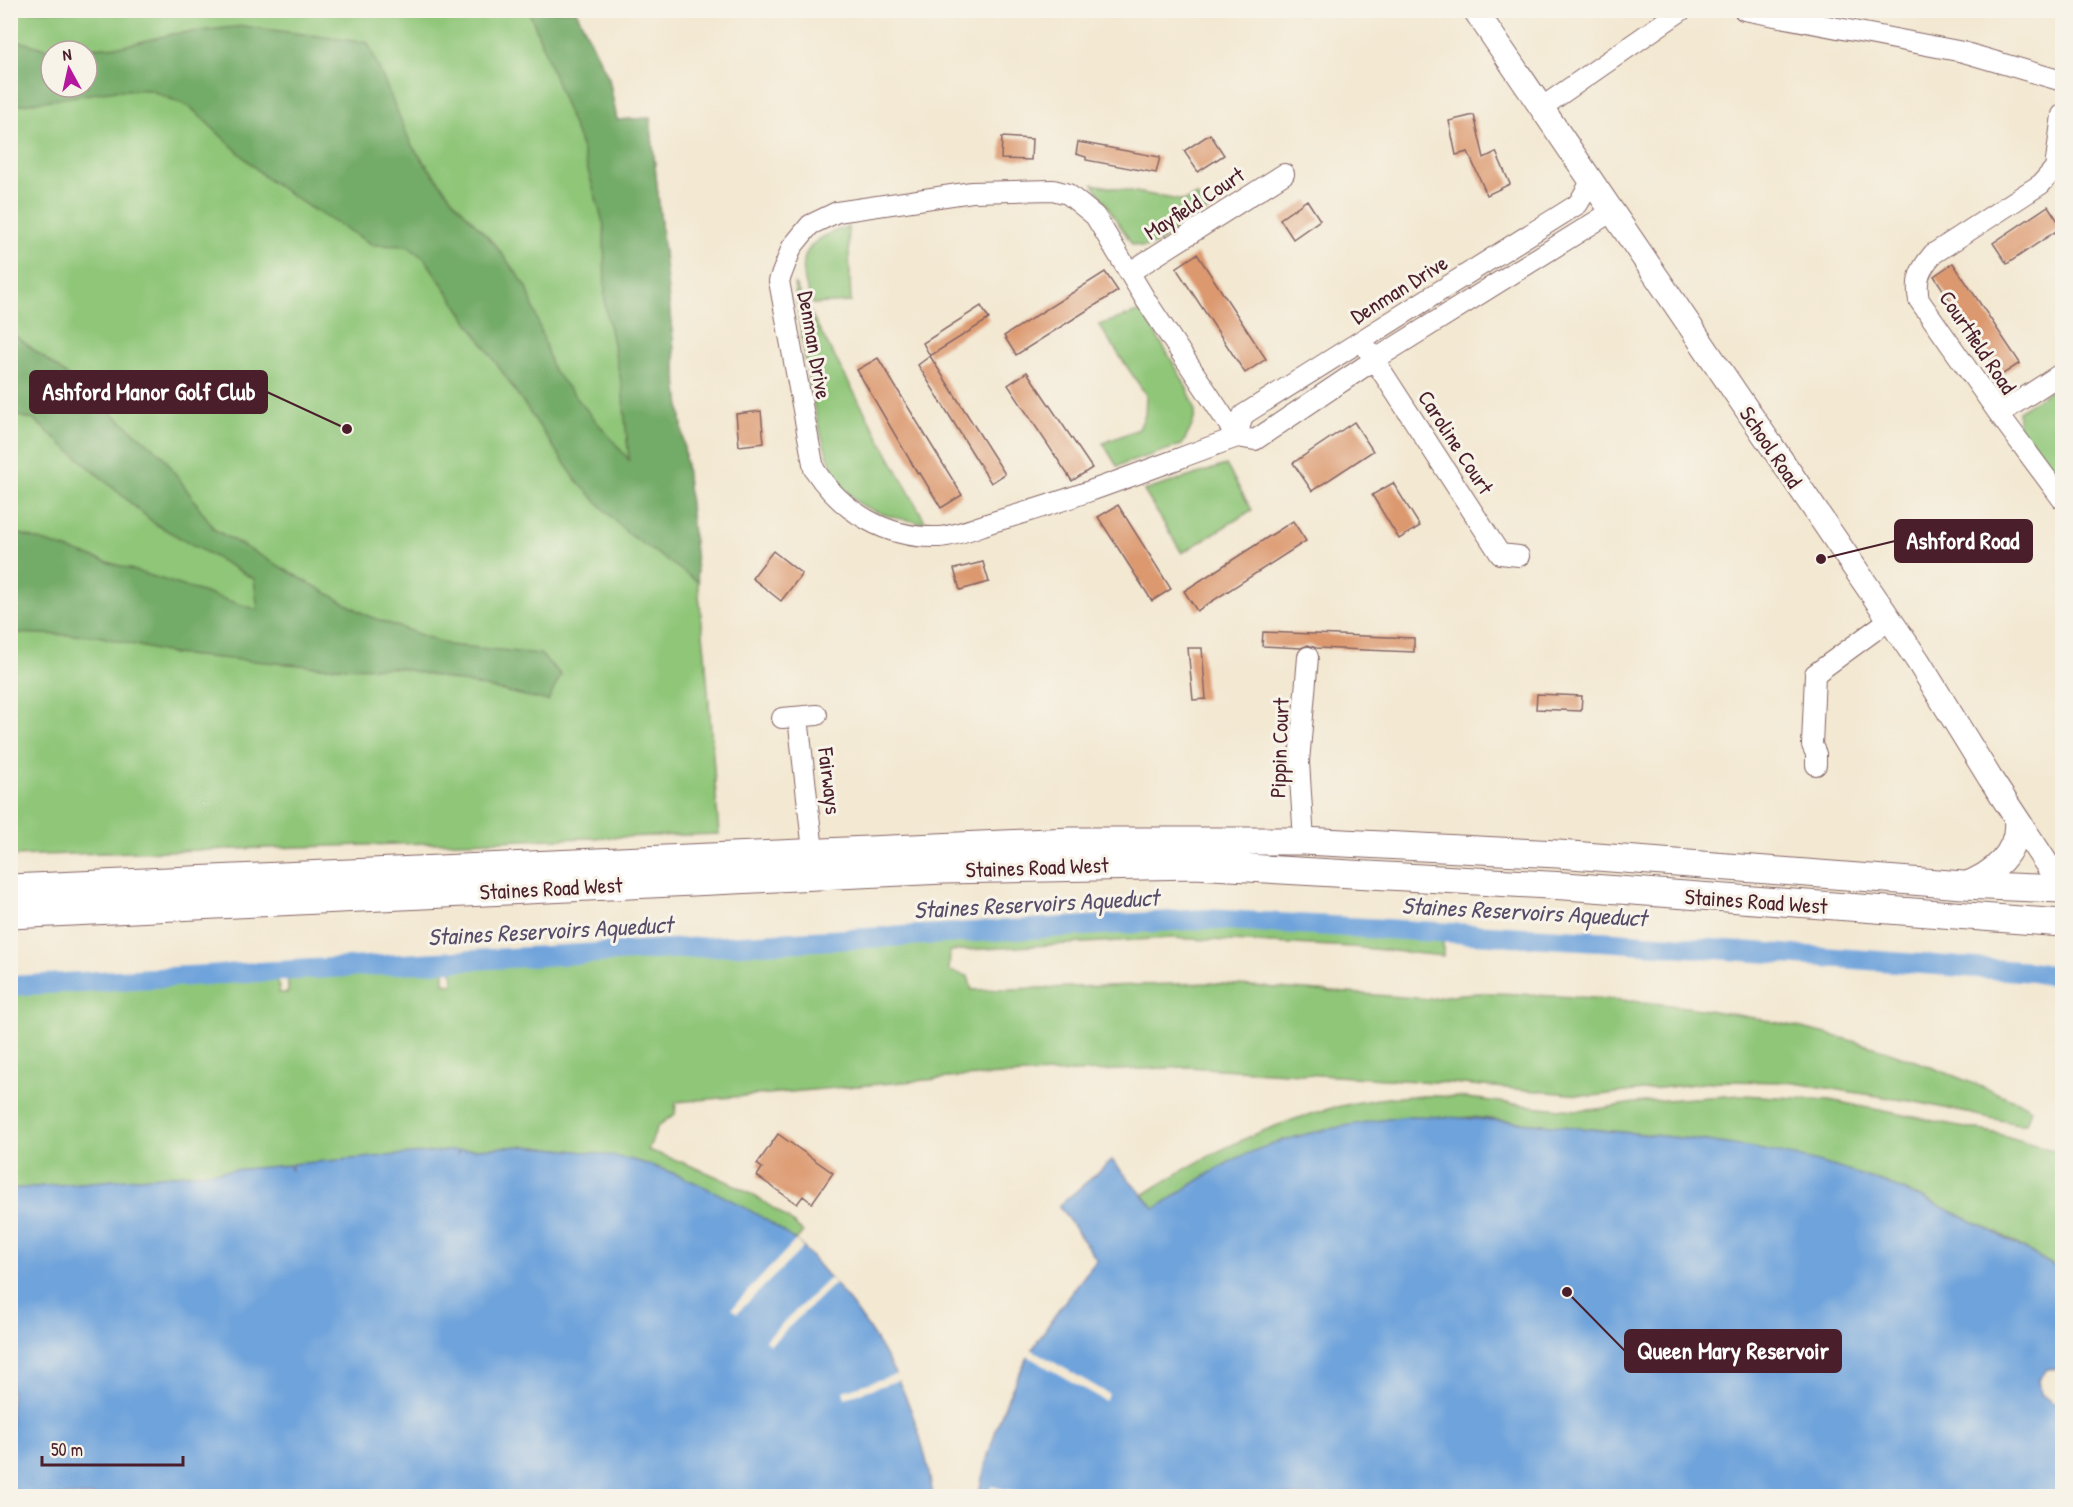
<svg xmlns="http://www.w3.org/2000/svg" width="2073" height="1507" font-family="'Patrick Hand',sans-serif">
  <rect width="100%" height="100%" fill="#f7f3e8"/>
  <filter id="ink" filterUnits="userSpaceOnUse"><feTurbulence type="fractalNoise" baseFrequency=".0167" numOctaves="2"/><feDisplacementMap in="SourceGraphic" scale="12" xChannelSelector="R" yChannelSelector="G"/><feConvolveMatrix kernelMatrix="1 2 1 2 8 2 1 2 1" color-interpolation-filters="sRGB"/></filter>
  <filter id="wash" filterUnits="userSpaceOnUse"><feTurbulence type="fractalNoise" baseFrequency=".008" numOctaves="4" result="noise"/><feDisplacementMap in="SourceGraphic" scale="24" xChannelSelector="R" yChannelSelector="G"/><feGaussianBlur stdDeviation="1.35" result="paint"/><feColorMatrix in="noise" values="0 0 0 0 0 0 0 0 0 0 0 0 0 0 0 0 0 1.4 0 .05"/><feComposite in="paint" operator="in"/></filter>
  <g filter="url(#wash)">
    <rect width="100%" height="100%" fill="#f3e8d2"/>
    <!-- green -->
    <path fill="#8fc678" stroke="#6c7252" stroke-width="1.5" fill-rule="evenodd" d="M10,11h566l33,68 8,41 33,-2 55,535 14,181 -708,22zM51,51h36v36h-36z
      M1093,184l91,17 13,-6 10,16 -53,34 -11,2 -11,-3z
      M848,227l3,75 -38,2c-19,-42 -12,-64 35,-77z
      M794,283l132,240c-23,-3 -45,-7 -66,-19 -46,-28 -57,-169 -66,-221z
      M1141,311c12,20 55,83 54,103 -1,12 -8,21 -13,31l-65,21 -14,-23 36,-14 6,-14 1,-20 -47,-70z
      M2061,384l1,84 -11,3 -33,-43v-17z
      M1226,465l26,45 -70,43 -38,-62z
      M1203,926l240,14v16l-91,-9 -182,-9 -220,13 -1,20 19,5 4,14 237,-7 222,16c40,-10 83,-5 123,-3 109,4 218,20 323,52 48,15 94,35 140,53l14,8 -5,15h-8l-102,-22 -128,-20 -68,-1 -128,15 -141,-13 -263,-16 -228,10 -284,25 -1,12 -17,12 -10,24c55,19 111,41 155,82l-7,8c-51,-31 -105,-66 -164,-80 -36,-8 -72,-11 -109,-14l-512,43v-197l267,-15 1,16h9v-17l156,-9v16l9,1 -1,-18z
      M1743,1095l86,5 170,34 63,19v118l-53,-32 -88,-42 -47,-18 -77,-22 -95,-17 -231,-23 -188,23 -64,28 -64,41 -12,-14c80,-52 173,-95 270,-99 57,-3 114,14 172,14 16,0 33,-5 49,-7 37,-4 73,-6 109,-8z"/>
    <!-- forest -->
    <path fill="#73ab68" stroke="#5e654a" stroke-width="1.5" fill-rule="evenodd" d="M529,11h47l33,68 8,41 33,-2 48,464 -72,-50 -50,-52 -151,-221 -18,-13 -34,-1 -64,-38 -43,-29 -76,-71 -41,-17h-33l-105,16v-67l39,11 73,-4 50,-12 71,-8 124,17 44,103 42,55 42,45 31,41 26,83 76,90 -7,-74 -17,-80 -1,-80 -23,-80zM51,51h36v36h-36z
      M11,332l58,45 94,79 52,74 153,86 81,29 91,9 21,21 -13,26 -149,-33 -77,-1 -149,-13 -76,-18 -86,-3v-102l247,79 -4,-31 -99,-55 -121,-104 -23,-6z"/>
    <!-- water -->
    <path fill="#6ea3db" stroke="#5c6183" stroke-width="1.5" d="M1409,1116c64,1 127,7 190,14 66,6 133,12 198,27 96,22 182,64 265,114v97l-15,1 -8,11 2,14 12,9 9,-1v94h-1084c22,-102 53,-155 119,-236l-38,-54 53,-46 43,49c21,-14 41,-28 63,-41 59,-33 125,-43 191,-52z
      M523,1146c37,3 73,6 109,14 49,12 123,49 163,80 12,9 21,23 31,34 57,63 95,138 107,222h-922v-307l278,-24 2,6 1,-7 165,-14v6l2,-6z"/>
    <!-- pier -->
    <path fill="#f3e8d2" d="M796,1240l7,8 -66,65 -5,-5z
      M830,1278l5,5 -65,62 -5,-5z
      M1031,1349l78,45 -4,7 -78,-45z
      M897,1374l2,6 -54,18 -2,-7z
      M991,1486l42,10h-20l-23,-5z"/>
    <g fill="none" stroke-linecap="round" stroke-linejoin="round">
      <!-- canal -->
      <path stroke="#6ea3db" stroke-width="20" d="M10,986l1197,-67 409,23 417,30 29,6"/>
    </g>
    <g id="blocks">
      <!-- building -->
      <path fill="#dc986e" d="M1474,115l10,43 12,-6 14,32 -23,11 -19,-43 -12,3 -7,-34z
        M1210,134l14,21 -26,17 -14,-21z
        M1002,137l30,2 -1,21 -30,-1z
        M1078,142l82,15 -4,16 -70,-13v-3l-10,-3z
        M1307,200l13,20 -27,19 -13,-20z
        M2048,206l14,21 -55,37 -14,-21z
        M1197,254l69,105 -21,14 -69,-105z
        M1953,263l67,100 -20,13 -66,-100z
        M1105,272l13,19 -102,64 -12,-19z
        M981,306l8,13 -59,37 -7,-13z
        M930,356l75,118 -14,9 -73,-118z
        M878,358l84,137 -21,13 -21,-35 -2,1 -61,-104z
        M1027,372l65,96 -20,13 -64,-96z
        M761,411l3,32 -25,3 -3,-32z
        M1354,422l19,29 -61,40 -19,-28z
        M1393,483l27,43 -21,13 -27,-44z
        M1118,505l53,84 -19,12 -54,-84z
        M1293,521l13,20 -109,70 -13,-20z
        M773,551l29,23 -21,27 -29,-23z
        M983,562l6,20 -29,8 -6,-21z
        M1263,632l151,6v14l-98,-4 -8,-3 -7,3 -39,-2z
        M1188,648h14l4,51 -13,1z
        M1537,694l45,2 -1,15 -45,-2z
        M778,1134l55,39 -21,30 -9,-7 -6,8 -40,-28 5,-8 -5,-4z"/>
    </g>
  </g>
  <g filter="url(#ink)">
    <use href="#blocks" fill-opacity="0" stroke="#856565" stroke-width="1.5"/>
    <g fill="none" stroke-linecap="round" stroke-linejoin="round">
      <defs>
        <path id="minor" d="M1744,10l219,42 99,29
          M1541,108l141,-98
          M2062,115l-7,53 -14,16 -108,70c-13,15 -18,26 -14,46l80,114 63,85
          M1130,272l154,-98
          M1368,350l132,204 19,2
          M1999,414l63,-41
          M1237,437l-90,-135 -52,-86 -27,-22 -15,-4 -81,2 -135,20 -27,13 -18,22 -13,34 35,188c28,43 73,70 125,68 18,-1 40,-11 57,-16 82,-23 161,-55 241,-84l18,3 119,-80 237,-148
          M1237,437l6,-22 335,-211 13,-22
          M798,717l15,134
          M782,718l35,-3
          M1816,765v-11l-4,-9 3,-71 74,-54
          M1304,841l-5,-79 9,-105"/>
        <path id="major" d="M1475,10l443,651 72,117 72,109
          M1963,885c29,-10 56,-32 53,-65"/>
        <path id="highway" d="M10,888l1061,-47h233l254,13 405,31 99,4
          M10,915l934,-45 250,-5 371,21 497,37"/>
      </defs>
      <!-- minor casing -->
      <use href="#minor" stroke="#856565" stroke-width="22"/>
      <!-- major casing -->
      <use href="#major" stroke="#856565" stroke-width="26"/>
      <!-- highway casing -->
      <use href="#highway" stroke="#856565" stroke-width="29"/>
      <!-- minor -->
      <use href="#minor" stroke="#fff" stroke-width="20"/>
      <!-- major -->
      <use href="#major" stroke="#fff" stroke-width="24"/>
      <!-- highway -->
      <use href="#highway" stroke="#fff" stroke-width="27"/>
    </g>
  </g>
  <g text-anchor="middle" stroke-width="6" stroke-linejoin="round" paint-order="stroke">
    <!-- street labels -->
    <g font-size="22" fill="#4a1f2b" stroke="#f7f3e8">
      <text transform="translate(1194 203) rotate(-33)" y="8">Mayfield Court</text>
      <text transform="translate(1399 289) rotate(-32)" y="8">Denman Drive</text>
      <text transform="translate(1978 342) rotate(56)" y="8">Courtfield Road</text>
      <text transform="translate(815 345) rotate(80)" y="8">Denman Drive</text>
      <text transform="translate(1456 442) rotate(57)" y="8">Caroline Court</text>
      <text transform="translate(1771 447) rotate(56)" y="8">School Road</text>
      <text transform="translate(1279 748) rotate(-88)" y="8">Pippin Court</text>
      <text transform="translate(830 781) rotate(83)" y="8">Fairways</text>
      <text transform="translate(1037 867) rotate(-2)" y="8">Staines Road West</text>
      <text transform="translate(551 888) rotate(-3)" y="8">Staines Road West</text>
      <text transform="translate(1756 901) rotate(4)" y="8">Staines Road West</text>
    </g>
    <!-- water labels -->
    <g font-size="24" font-style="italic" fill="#574d69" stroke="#f7f3e8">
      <text transform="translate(1036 904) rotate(-3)" y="8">Staines Reservoirs Aqueduct</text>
      <text transform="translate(1524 912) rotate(3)" y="8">Staines Reservoirs Aqueduct</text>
      <text transform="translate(550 931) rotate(-3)" y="8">Staines Reservoirs Aqueduct</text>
    </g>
  </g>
  <!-- callouts -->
  <path fill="none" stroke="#4a1f2b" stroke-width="2" d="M347 429L267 392M1821 559L1895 541M1567 1292L1625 1351"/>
  <g fill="#4a1f2b" stroke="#f7f3e8" stroke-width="2">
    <circle cx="347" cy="429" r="6"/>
    <circle cx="1821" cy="559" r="6"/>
    <circle cx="1567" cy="1292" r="6"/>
  </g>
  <g fill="#4a1f2b" stroke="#4a1f2b" stroke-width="2">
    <rect x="30" y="371" width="237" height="42" rx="6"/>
    <rect x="1895" y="520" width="137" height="42" rx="6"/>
    <rect x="1625" y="1330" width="216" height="42" rx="6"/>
  </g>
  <g font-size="24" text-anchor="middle" font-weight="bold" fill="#fff">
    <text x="149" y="400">Ashford Manor Golf Club</text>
    <text x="1963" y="549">Ashford Road</text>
    <text x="1733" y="1359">Queen Mary Reservoir</text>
  </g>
  <!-- margin -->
  <rect width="2073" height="1507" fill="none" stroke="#f7f3e8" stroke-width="36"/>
  <!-- north arrow -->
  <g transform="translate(69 69) rotate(352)"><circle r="28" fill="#f7f3e8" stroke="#b29e9c" stroke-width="1.5"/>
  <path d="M0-4.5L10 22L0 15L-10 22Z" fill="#b5179e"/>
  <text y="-9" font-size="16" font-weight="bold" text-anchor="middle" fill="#4a1f2b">N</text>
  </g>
  <!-- scale -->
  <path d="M42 1456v9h141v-9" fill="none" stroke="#4a1f2b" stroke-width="3"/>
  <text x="51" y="1456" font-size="18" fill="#4a1f2b" stroke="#f7f3e8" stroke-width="4.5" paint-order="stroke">50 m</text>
</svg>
